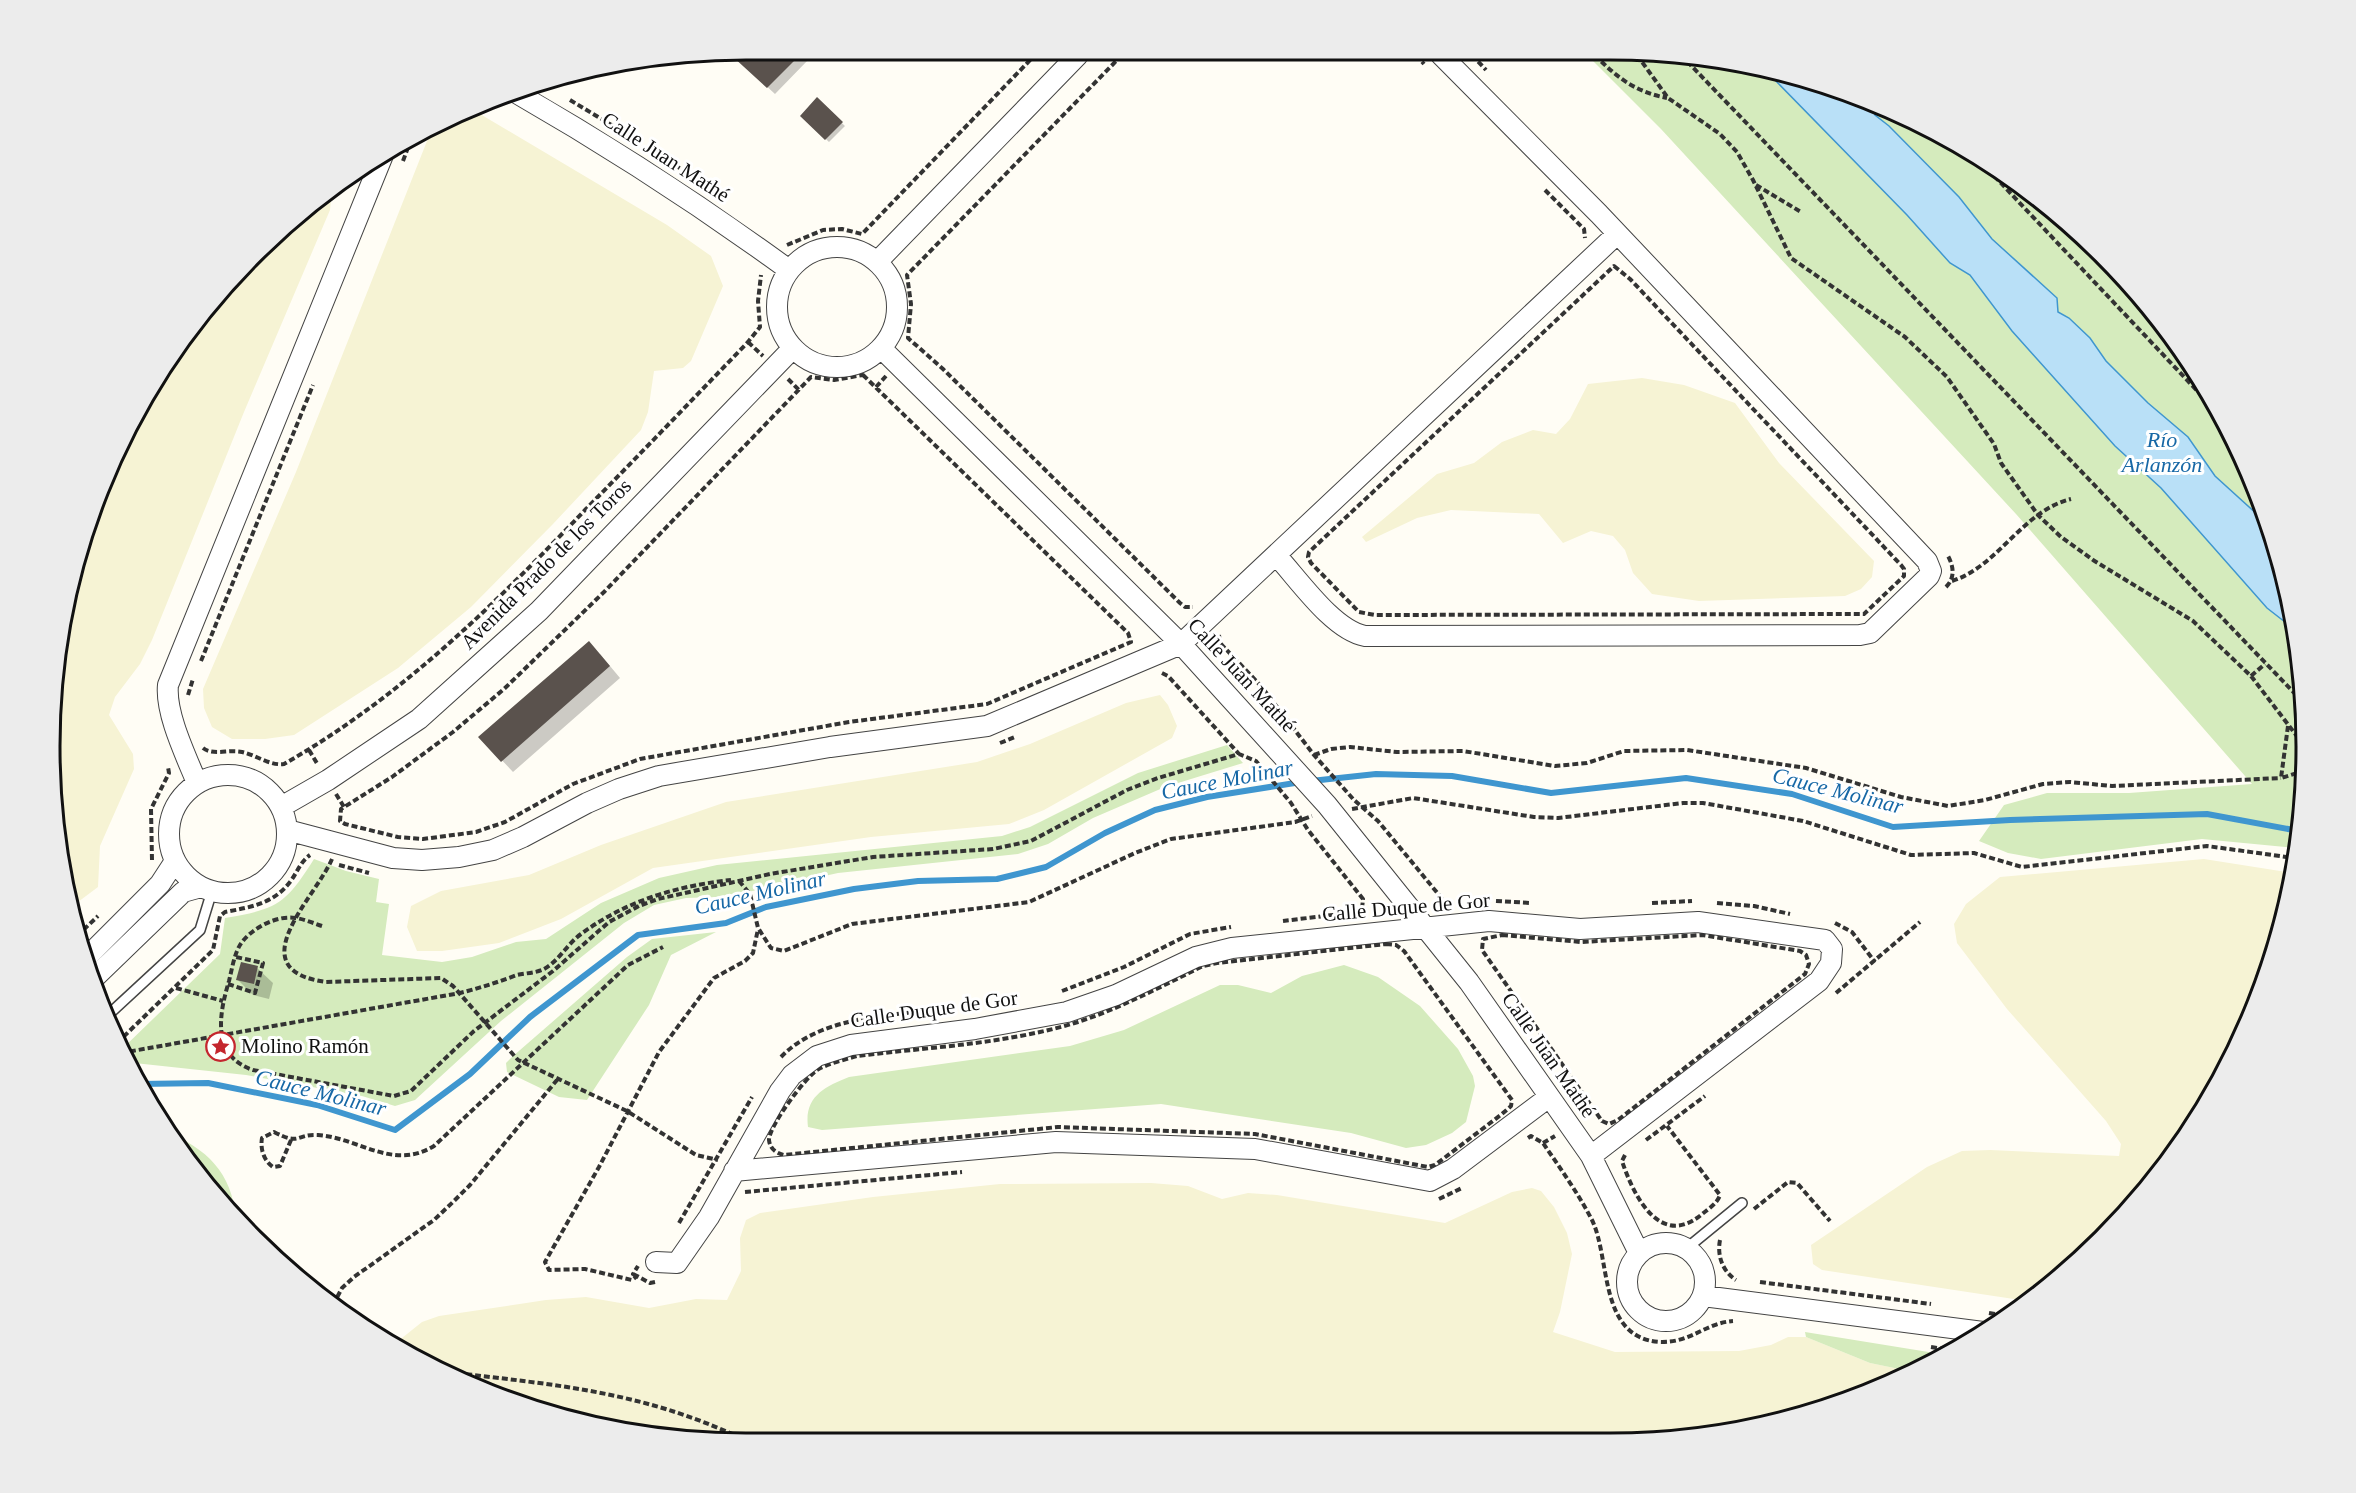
<svg xmlns="http://www.w3.org/2000/svg" width="2356" height="1493" font-family="'Times New Roman',serif">
  <rect width="100%" height="100%" fill="#fffdf5"/>
  <!-- farmland -->
  <path fill="#f6f3d4" d="M475,111l192,114 44,31 12,30 -32,75 -8,7 -29,3 -6,41 -7,18 -88,94 -82,83 -73,61 -104,67 -29,4h-33l-20,-12 -8,-19 -1,-19 93,-217 133,-336 7,-7z
    M332,189l-2,21 -86,202 -92,228 -12,24 -25,33 -6,18 24,39 1,15 -34,77 -2,41 -28,21 -15,-71 -4,-136 36,-179 56,-124 50,-76 61,-69z
    M1642,378l42,7 51,18 44,60 95,98 -2,16 -11,12 -16,7 -146,5 -47,-7 -19,-21 -8,-23 -12,-14 -22,-5 -28,12 -24,-29 -88,-4 -34,8 -51,24 -4,-5 75,-63 37,-11 28,-21 31,-12 23,4 14,-15 18,-35z
    M1160,695l8,10 9,21 -5,12 -128,72 -35,14 -138,13 -218,31 -92,51 -62,24 -57,8h-25l-10,-24 4,-21 30,-15 88,-16 72,-30 125,-43 251,-40 53,-18 96,-41z
    M2204,859l88,14 -9,54 -49,128 -70,113 -95,103 -42,30 -205,-31 -9,-6 -2,-19 116,-78 35,-16 28,-1 129,6 2,-12 -15,-23 -99,-112 -50,-66 -3,-19 12,-20 34,-27z
    M1151,1183l37,3 34,13 26,-6 29,2 168,28 67,-31 20,-4 9,3 13,16 13,26 5,21 -12,58 -7,20 62,20 124,-1 32,-6 17,-8h18l64,26 39,8 -119,49 -135,22 -999,-4 -176,-47 -83,-49 25,-20 17,-6 107,-16 40,-3 63,11 47,-9 31,1 14,-29 -1,-33 6,-18 14,-7 113,-16 127,-13z"/>
  <!-- green -->
  <path fill="#d5ebbd" d="M1587,55h113l177,48 157,91 100,93 79,111 57,125 31,133 4,136 -9,56 -94,-9 -161,20 -33,-6 -29,-12 25,-36 43,-12h82l123,-9 -236,-270 -355,-385z
    M1227,745l16,18 -78,24 -72,31 -45,26 -30,10 -180,19 -68,15 -53,9 -31,1 -32,7 -30,18 -123,98 -86,79 -20,6 -33,-10 -116,-21 -121,-13 -5,-11 100,-97 5,-36c52,-9 60,-13 89,-59l32,12 33,8 -3,23 13,2 -7,51 60,7 30,-5 44,-15 30,-3 55,-36 58,-25 58,-13 285,-29 28,-9 108,-54z
    M716,932l-45,23 -22,50 -62,95 -28,-3 -52,-25 -1,-9 6,-6 115,-100 25,-18z
    M1344,965l34,12 42,29 38,43 15,27 2,10 -9,36 -14,11 -26,12 -20,3 -55,-15 -190,-29 -339,26 -14,-3c-4,-30 16,-40 41,-50l221,-31 54,-16 96,-45h18l33,8 31,-17z
    M165,1131c42,18 67,41 71,88l-13,-13z
    M1805,1332l142,23 -38,16 -39,-8 -64,-26z"/>
  <!-- water -->
  <path fill="#b9e0f7" stroke="#3f96cf" stroke-width="1.5" d="M1769,74l95,25 9,7 2,9 14,11 70,71 33,42 65,59 1,14 11,6 21,20 16,23 42,42 40,34 27,39 55,50 24,103 -27,-21 -106,-120 -46,-42 -103,-115 -42,-56 -20,-12 -43,-48z"/>
  <!-- shadow -->
  <path fill="#0003" d="M734,56h72l3,3 -34,35z
    M817,100l28,26 -16,16 -27,-26z
    M600,654l20,24 -107,94 -33,-35z
    M257,968l16,15 -4,16 -16,-4 -15,-15z"/>
  <g fill="none" stroke-linecap="round" stroke-linejoin="round">
    <!-- stream -->
    <path stroke="#3f96cf" stroke-width="6" d="M1311,781l65,-7 76,2 99,17 135,-15 106,16 101,33 117,-7 197,-6 92,17
      M139,1084l69,-1 109,22 78,25 75,-56 60,-57 108,-82 88,-12 40,-16 88,-18 64,-8 79,-2 49,-12 59,-34 50,-23 52,-13 94,-15"/>
  </g>
  <!-- building -->
  <path fill="#5a524d" d="M732,56h67l-32,32z
    M817,97l26,25 -18,18 -25,-24z
    M589,641l21,25 -109,96 -23,-25z
    M241,962l17,4 -4,18 -18,-4z"/>
  <g fill="none" stroke-linecap="round" stroke-linejoin="round">
    <defs>
      <path id="service" d="M107,1016l93,-86 12,-39
        M1687,1248l55,-45"/>
      <path id="minor" d="M513,91c96,55 187,114 276,179
        M777 307a60 60 0 1 1 120 0a60 60 0 1 1-120 0Z
        M877,262l201,-207
        M881,348l300,296 146,161 142,177 122,174 48,97
        M1276,555c23,25 57,75 89,81l495,-1 10,-2 59,-57 2,-5 -4,-10 -328,-347 -158,-159
        M169 834a59 59 0 1 1 118 0a59 59 0 1 1-118 0Z
        M197,783c-11,-27 -32,-70 -29,-98l215,-530
        M281,807l47,-27 91,-61 120,-108 254,-263
        M287,830l106,28 29,2 37,-3 34,-7 30,-13 64,-34 32,-14 40,-13 171,-29 157,-21 194,-82 436,-410
        M85,959l75,-75 15,-23
        M93,979l90,-87 18,-5
        M734,1171l322,-29 199,7 175,32 23,-12 96,-72
        M1627 1282a39 39 0 1 1 78 0a39 39 0 1 1-78 0Z
        M656,1262l21,1 32,-46 71,-126 12,-16 25,-19 34,-11 124,-16 92,-17 49,-17 80,-38 36,-9 257,-27 91,8 118,-7 127,18 7,9 -1,14 -12,18 -228,175
        M1703,1296l280,36"/>
    </defs>
    <!-- service casing -->
    <use href="#service" stroke="#444" stroke-width="12"/>
    <!-- minor casing -->
    <use href="#minor" stroke="#444" stroke-width="22"/>
    <!-- path -->
    <path stroke="#333" stroke-width="4" stroke-dasharray="6 3" stroke-linecap="butt" d="M1122,55l-215,220 4,29 -3,34 35,31 237,234 5,4h8
      M1416,55l8,9
      M1472,55l14,15
      M1595,55c22,23 41,37 72,43
      M1637,55l31,43 52,36 17,18 16,28 38,78 114,79 42,40 47,67 7,19 37,52 23,22 32,23 100,61 58,55 52,68
      M1681,55l621,646
      M570,100l53,32
      M667,160l14,9
      M403,161l7,-19
      M1982,163l239,253
      M1756,185l45,27
      M1545,190l39,39 1,9
      M787,245l36,-15 19,-1 20,5 173,-179
      M1614,266l16,13 271,286 3,4v7l-40,38h-4l-485,1 -16,-3 -48,-49 -3,-6 1,-5z
      M748,342l15,14
      M863,375l265,258 3,9 -144,62 -138,18 -209,37 -67,25 -68,38 -29,10 -53,7 -25,-2 -53,-13 -5,-3 1,-12 51,-32 61,-45 51,-43 100,-97 207,-215 23,3z
      M788,379l11,11
      M876,387l10,-11
      M1952,581c47,-15 70,-70 119,-82
      M1946,587c9,-9 8,-20 2,-31
      M1219,635l1,8 41,43 53,69 40,45 24,21 66,80 6,4
      M201,661l112,-276
      M1162,673l6,3 71,78
      M2251,676l14,-12
      M188,695l5,-16
      M2288,726l-7,52 23,-7
      M1000,743l15,-6
      M203,748c10,8 26,1 39,4 14,3 28,14 42,12 116,-66 210,-159 302,-255 54,-55 108,-111 162,-167l12,-15 -2,-26 3,-26
      M309,750l9,15
      M1314,755l17,-6 19,-2 47,5 66,-1 92,15 32,-3 37,-12 63,-1 119,18 95,29 47,9 37,-6 58,-16 27,-2 42,4 169,-8
      M336,794l8,13
      M1352,809l61,-11 121,19 24,1 125,-15h20l100,18 108,34 63,-2 48,14 185,-21 87,12
      M332,859c-16,38 -95,111 -6,123l115,-4 12,8 65,74 109,51 69,44 22,5
      M152,860l-1,-51 18,-36 -1,-6
      M339,865l30,8
      M739,881l11,13 8,34 13,20 13,3 68,-27 177,-22 106,-49 36,-14 124,-17 17,-6
      M1496,901l35,2
      M1652,903l40,-2
      M1717,903l37,3 36,8
      M1835,923l17,9 23,30
      M322,926c-9,-3 -18,-7 -27,-8 -19,-3 -45,11 -55,27 -6,10 -8,24 -11,36 -10,33 -18,75 24,89l141,26 17,-5 63,-60 79,-60 56,-49 30,-16 19,-7 112,-25 103,-17 120,-8 38,-8 96,-51 31,-12 81,-24 17,7 35,42 17,27 55,69 -1,10 -5,3 -74,9
      M1502,935l79,7 121,-7 98,16 6,4 3,9 -4,10 -187,146 -9,4 -7,-3 -120,-171 1,-11z
      M77,936l21,-20
      M1386,944l10,1 8,6 108,149 -1,6 -9,8 -67,51 -7,2 -173,-33 -197,-7 -274,28c-8,-2 -14,-6 -15,-15 0,-14 36,-62 48,-70 12,-7 27,-10 40,-14 73,-9 150,-12 221,-34 43,-14 84,-36 125,-56l14,-3z
      M228,984l27,9 8,-30 -27,-6
      M176,988l47,13
      M1062,991l62,-24 66,-33 41,-7
      M1836,993l84,-71
      M117,1043l96,-93 7,-34 5,-4c26,-5 48,-8 65,-30 7,-9 10,-20 20,-27
      M121,1053l339,-60c20,-5 38,-11 57,-18 9,-2 19,-2 27,-6 15,-8 23,-25 37,-35 45,-33 95,-48 150,-54
      M781,1057c46,-48 137,-42 200,-51
      M1528,1138l3,-2 12,7c17,25 35,50 49,77 19,39 6,118 68,122 31,1 45,-19 73,-21
      M291,1140l-11,26 -7,1c-9,-6 -13,-18 -11,-29l12,-6c27,14 21,2 44,3 41,3 75,36 116,11l194,-181 35,-18
      M1646,1140l59,-44
      M1543,1143l12,-7
      M1625,1155l-3,6c11,33 37,88 79,54 7,-6 16,-11 19,-20l-53,-69
      M745,1192l217,-20
      M1439,1199l23,-11
      M1754,1209l34,-27 9,1 33,38
      M679,1223l73,-126
      M1720,1240c-3,15 2,31 16,40
      M637,1276l-4,-2 5,-8
      M655,1282l-5,1 -13,-7 -5,4 -47,-11 -36,1 -4,-8 54,-95 60,-115 55,-74 31,-17 8,-8 5,-24
      M1760,1282l171,22
      M333,1305l9,-17 12,-11 80,-57 19,-18 17,-17 87,-105
      M1989,1313l17,3
      M1931,1347l25,4
      M448,1372c108,13 192,19 293,66"/>
    <!-- service -->
    <use href="#service" stroke="#fff" stroke-width="9"/>
    <!-- minor -->
    <use href="#minor" stroke="#fff" stroke-width="20"/>
  </g>
  <!-- icons -->
  <defs>
    <symbol id="sight-ring" viewBox="-11 -11 22 22"><circle r="9.5" fill="#fff" stroke="#c4262e" stroke-width="1.5"/><path d="M0-6L1.8-2.2L6-1.7L2.9 1.2L3.7 5.4L0 3.3L-3.7 5.4L-2.9 1.2L-6-1.7L-1.8-2.2Z" fill="#c4262e"/></symbol>
  </defs>
  <g fill-rule="evenodd">
    <use href="#sight-ring" x="204" y="1030" width="33" height="33"/>
  </g>
  <g text-anchor="middle" stroke-width="6" stroke-linejoin="round" paint-order="stroke">
    <!-- street labels -->
    <g font-size="21" fill="#111" stroke="#fff">
      <text transform="translate(666 157) rotate(33)" y="7">Calle Juan Mathé</text>
      <text transform="translate(546 564) rotate(-45)" y="7">Avenida Prado de los Toros</text>
      <text transform="translate(1242 675) rotate(47)" y="7">Calle Juan Mathé</text>
      <text transform="translate(1406 907) rotate(-5)" y="7">Calle Duque de Gor</text>
      <text transform="translate(934 1009) rotate(-8)" y="7">Calle Duque de Gor</text>
      <text transform="translate(1549 1055) rotate(55)" y="7">Calle Juan Mathé</text>
    </g>
    <!-- poi labels -->
    <g font-size="21" fill="#111" stroke="#fff" text-anchor="start">
      <text x="241" y="1053">Molino Ramón</text>
    </g>
    <!-- water labels -->
    <g font-size="22" font-style="italic" fill="#1768a6" stroke="#fff">
      <text x="2162" y="447">Río<tspan x="2162" dy="25">Arlanzón</tspan></text>
      <text transform="translate(1227 779) rotate(-11)" y="8">Cauce Molinar</text>
      <text transform="translate(1838 790) rotate(14)" y="8">Cauce Molinar</text>
      <text transform="translate(760 892) rotate(-13)" y="8">Cauce Molinar</text>
      <text transform="translate(321 1092) rotate(14)" y="8">Cauce Molinar</text>
    </g>
  </g>
  <!-- crop -->
  <path d="M0 0H2356V1493H0ZM746 60H1610A686 686 0 0 1 2296 746V747A686 686 0 0 1 1610 1433H746A686 686 0 0 1 60 747V746A686 686 0 0 1 746 60Z" fill="#ececec" fill-rule="evenodd"/>
  <path fill="none" stroke="#111" stroke-width="3" d="M746 60H1610A686 686 0 0 1 2296 746V747A686 686 0 0 1 1610 1433H746A686 686 0 0 1 60 747V746A686 686 0 0 1 746 60Z"/>
</svg>
